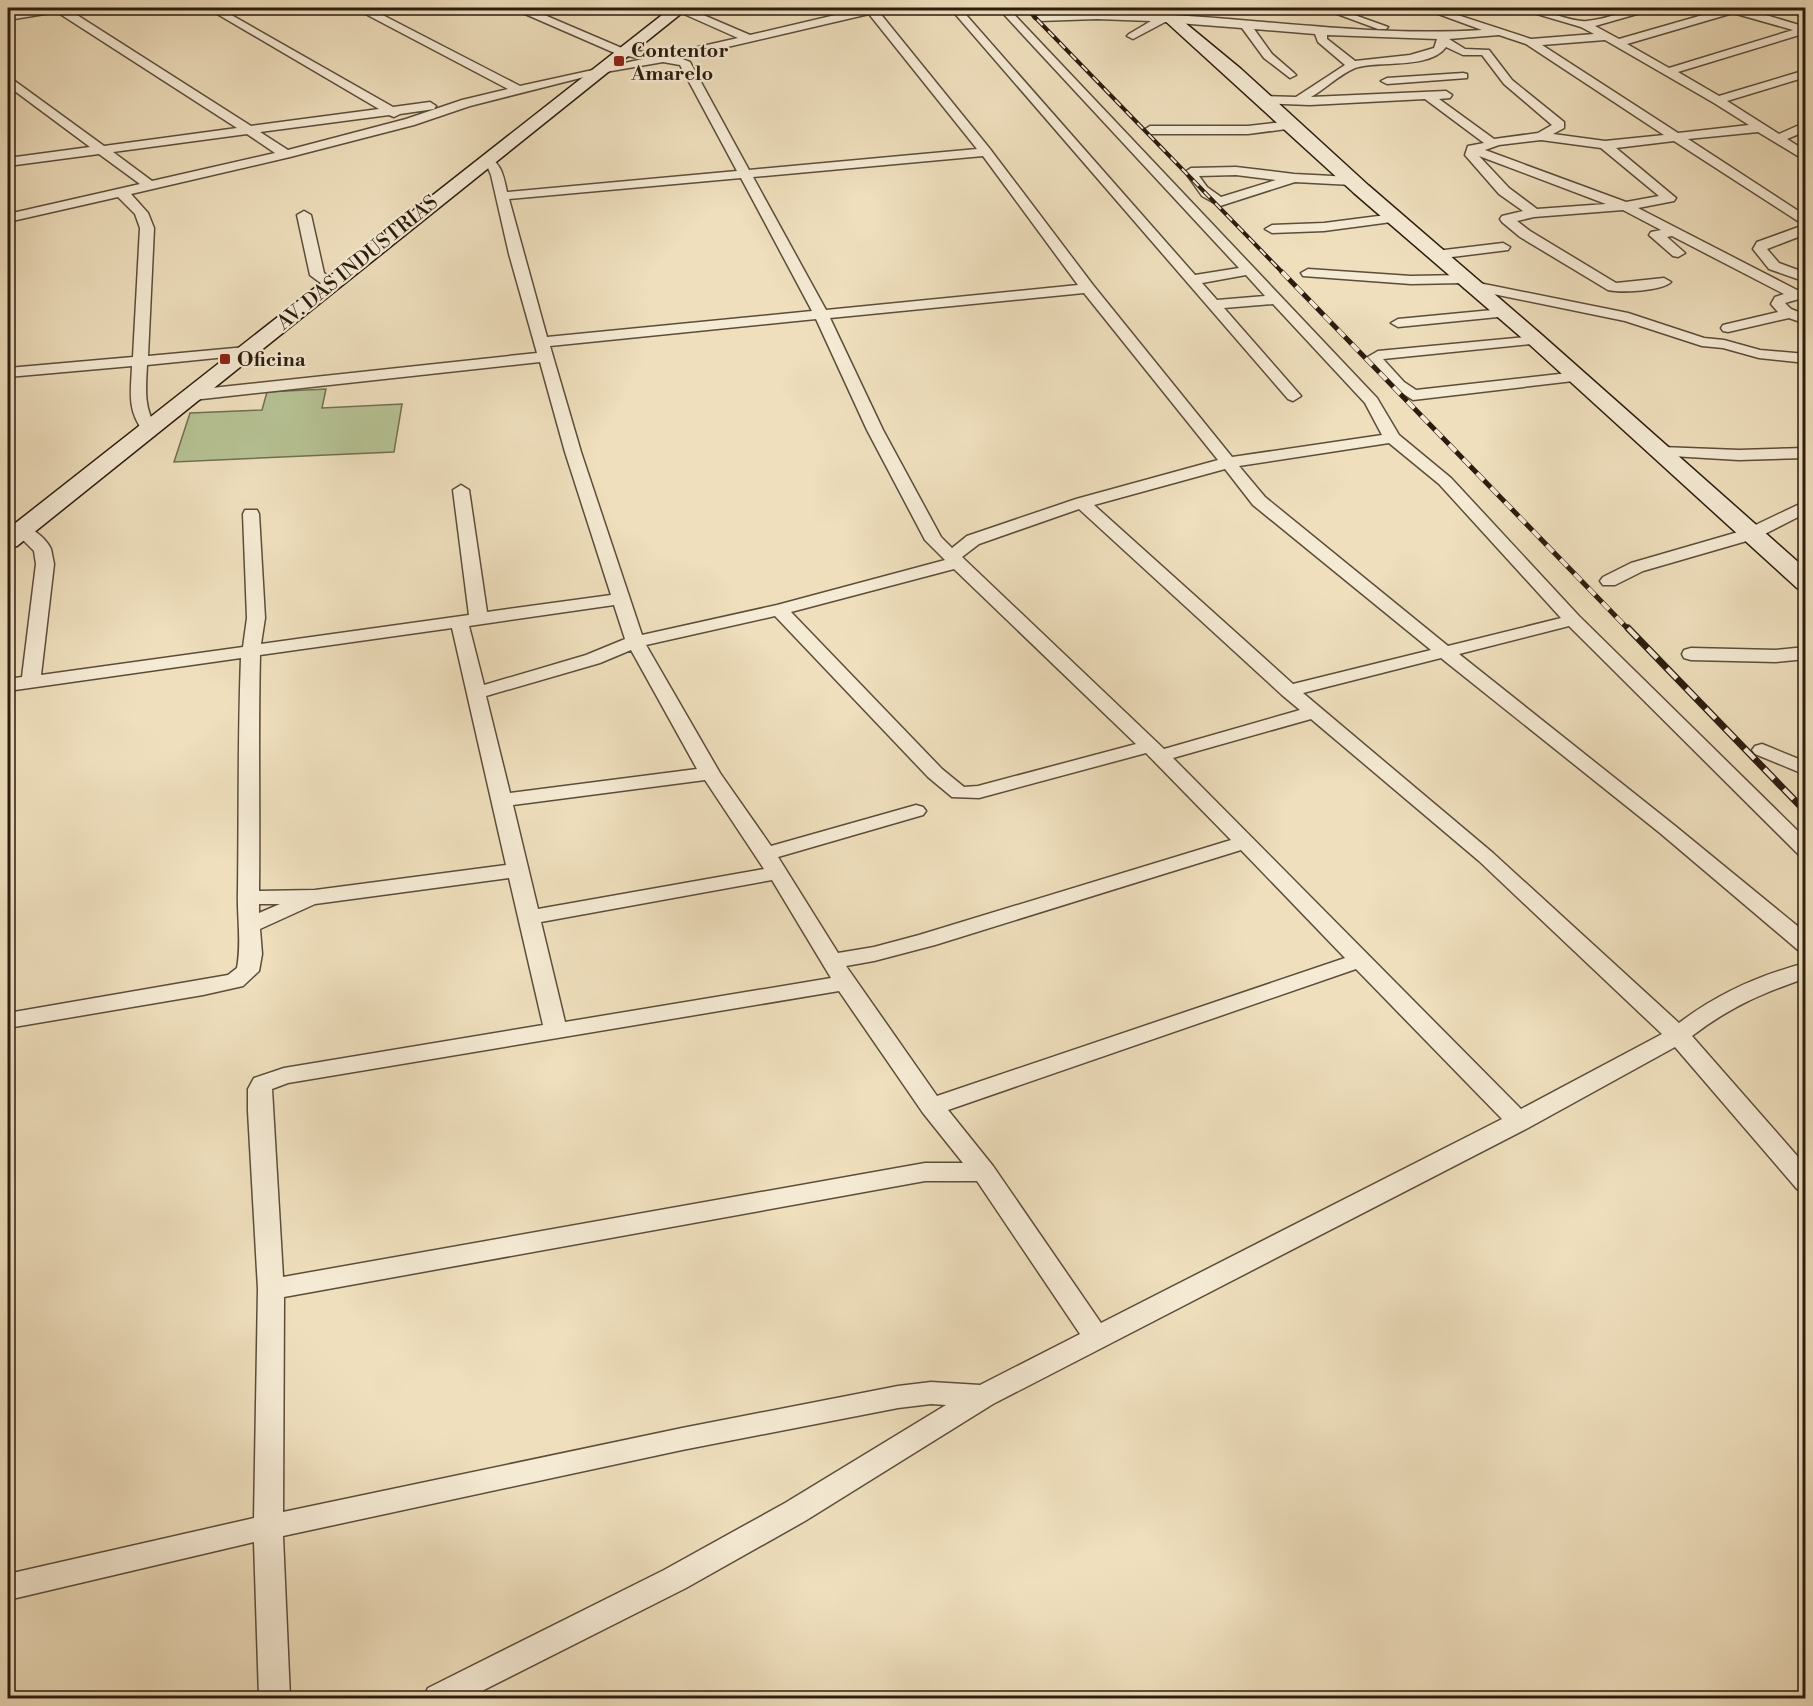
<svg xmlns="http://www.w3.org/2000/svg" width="1813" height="1706" font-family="'Libre Bodoni',serif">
  <rect width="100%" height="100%" fill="#efdfbd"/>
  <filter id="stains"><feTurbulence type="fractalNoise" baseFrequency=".00333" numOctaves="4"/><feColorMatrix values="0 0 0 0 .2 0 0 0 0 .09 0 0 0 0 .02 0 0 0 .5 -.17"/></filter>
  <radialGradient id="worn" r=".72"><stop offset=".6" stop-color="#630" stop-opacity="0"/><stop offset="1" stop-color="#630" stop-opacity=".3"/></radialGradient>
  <!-- green -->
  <path fill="#b6c294" stroke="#706f51" stroke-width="1.5" d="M326,389l-4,19 80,-4 -8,48 -220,10 16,-49 72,-3 5,-18z"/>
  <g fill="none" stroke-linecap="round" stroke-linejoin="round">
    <defs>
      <path id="street" d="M43,8h23l185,118 128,-17 -172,-101h12l174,99 37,-5 6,4 -2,3 -34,5 -6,3 -5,-2 -129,17 28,18 118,-31 56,-19 46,-11 -150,-79 -1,-2h12l151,78 123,-27 -26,-5 -101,-44 -1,-2h13l96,41 39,6 75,-17 -63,-28 -1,-2h13l63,27 115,-27h20l-6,4 111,137 103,136 139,172 150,-22 -17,-32 -92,-99 -49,4 77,88 -8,5 -5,-2 -338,-391h10l235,267 44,-7 -241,-260h10l369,390 22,37 52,43 128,138 227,223v18l-7,-2 -230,-229 -110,28 215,171 132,108v19l-8,-2 -138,-117 -219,-175 -138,35 190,160 186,170c38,-29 80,-48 127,-60v15c-46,16 -76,29 -114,58l114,130v26l-9,-3 -122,-142 -147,81 -535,276 -188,117 -119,67 -218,110h-45l5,-10 236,-118 121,-67 161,-98 -15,-1 -33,4 -216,42 -399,86 7,162h-31l-5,-156 -246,58v-26l246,-56 4,-229 -10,-178v-22l6,-11 30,-10 259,-43 -34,-147 -194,26 -55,25 2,25 -3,17 -16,15 -40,9 -195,33v-15l220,-38 9,-7c5,-26 0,-51 1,-77 1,-78 0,-155 3,-233l-233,33v-12l14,-2 14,-113 -2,-13 -21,-21 3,-4c12,-3 30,12 35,23 1,5 2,10 3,15l-13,111 202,-28 4,-29 -4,-104 2,-4h12l2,4 6,104 -4,26 208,-29 -16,-125 8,-5 8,5 18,122 124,-17 -46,-143 -25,-90 -347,38 -8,-5 8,-5 344,-37 -28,-99 -18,-79 -3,-7 -9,-7 2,-3c19,-3 23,19 26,34l230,-21 -57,-106 -17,-3 -63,11 -130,33 -56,19 -124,32 -159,37 17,19 6,15 -6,128 98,-9 7,4 -7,4 -99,10c-1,23 -4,43 10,63l-8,5 -6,-2c-16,-22 -12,-38 -11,-65l-124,11v-9l125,-11 7,-129 -5,-14 -17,-17 -110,25v-8l132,-30 -41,-30 -91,12v-8l82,-11 -82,-61v-8l4,1 92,67 133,-18 -180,-116 -49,8v-6zM869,14l108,135 -228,21 -59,-108 -10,-4zM247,134l28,19 -123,28 -39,-29zM983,156l95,129 -252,25 -73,-133zM741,178l71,133 -265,26 -38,-138zM1246,275l19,21 -48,4 -15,-17zM1084,293l134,167 -142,39 -109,37 -15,12 -11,-11 -58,-107 -53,-112zM816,319l51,111 58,110 20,20 -168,45 -135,30 -61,-183 -31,-106zM1389,443l50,41 122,134 -113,28 -183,-149 -26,-31zM1225,469l28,36 178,145 -138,34 -199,-179zM1079,509l203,186 18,15 -136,39 -202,-192 17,-13zM954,569l182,175 -158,42 -14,1 -22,-18 -151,-157zM614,605l11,34 -39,16 -102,30 -15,-59zM775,616l153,161 24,20 27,1 167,-45 85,87 -312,95 -45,12 -36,6 -60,-96 145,-42 3,-4 -3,-4 -7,-2 -145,41 -51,-73 -74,-128zM452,628l54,237 -191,25 -56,1c1,-79 -1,-157 1,-236zM631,650l66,119 -187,24 -24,-97 114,-33zM1311,719l168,142 183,173 -141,75 -348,-351zM705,780l59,89 -226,40 -25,-104zM1241,850l104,108 -408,138 -91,-130 28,-5 61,-16zM772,880l59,98 -266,44 -24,-100zM259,904h21l-21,9zM1356,969l146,150 -401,204 -108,-157 -45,-56zM839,991l84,122 40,50h-38l-642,114 -11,-188 16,-6zM925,1181h52l103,153 -100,51 -49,-3 -33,4 -216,42 -399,84 1,-215z
        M1321,8h14l53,19 -2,2h-8z
        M1422,8h14l95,31 63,-5 -13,-7 -58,-17 -1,-2c21,0 50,15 65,13 22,-2 42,-13 65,-13l-1,2 -56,16 24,13 108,-31h15l64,19v6l-128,39 41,24 87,-26v7l-79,24 52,33 27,-12v9l-19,8 19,12v10l-48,-29 -70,7 118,77v18l-39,15 12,14 27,10v9l-37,-13 -16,-20 4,-7 47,-17 -130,-84 -58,7 60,50 -2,3 -36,7 159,82h9v7l-21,6 6,6 15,6v9l-17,-6 -61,14 -5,-1 -2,-3 2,-3 55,-13 -7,-8 4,-7 9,-3 -112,-58 -5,1 18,16 -7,4 -5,-1 -24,-21 2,-3 10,-2 -38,-20 -89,7 -17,4 13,10 86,52 48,-5 7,4c-9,9 -50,11 -63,8l-88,-53 -18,-15 -2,-3 2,-3 21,-5 -24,-17 -34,-39 3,-9 16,-3 -59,-44 -115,6 -51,-2v-6l4,-1 33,1 49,-32 -27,-23 -3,-8 -61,-5 18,25 22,19 2,2 -6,3 -26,-20 -22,-30 -77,-6 -32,17 -6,-3 2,-2 22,-13 -54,-2 -58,2 -5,-3 5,-3c38,-2 76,-3 115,-1 110,5 217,23 328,16zM1733,13l60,17 -124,38 -42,-24zM1327,35l110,4 -3,9 -24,7 -55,6 -28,-22zM1499,35l27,9 138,91 -59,6 -52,-7 11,-6v-6l-52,-42 -23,-30 -24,-1 -16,-10zM1605,40l109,63 35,22 -71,8 -136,-88zM1446,47l17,8h19l22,29 48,41 -14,8 -44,6 -55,-40 11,-1 2,-3 -6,-4 -135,6c14,-8 29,-23 44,-29 24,-8 74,2 91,-21zM1541,140l60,8 58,48 -33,6 -141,-52 14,-5zM1479,156l127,48 -69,5 -28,-21z
        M1463,73l4,1v4l-80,6 -6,-3 6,-3z
        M1290,121l6,4 -2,3 -46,6h-98l-6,-4 6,-4h98z
        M1236,167l58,7 58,3 6,4 -6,4 -57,-3 -75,24 -18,-10 -17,-24 6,-4zM1236,175l40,5 -55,17 -14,-10 -8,-11z
        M304,211l7,4 13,58 14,11 -2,3h-10l-16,-12 -13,-60z
        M1394,214l5,1 2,3 -2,3 -75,10 -52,2 -7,-4 7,-4 52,-2z
        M1503,243l7,4 -2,3 -72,9 -7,-4 7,-4z
        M1308,269l103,7 52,-1 5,1 1,5 159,32 76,25 20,2 36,10 46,4v9l-47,-5 -36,-10 -21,-2 -77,-25 -156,-32 -5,-1 -1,-5 -52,1 -108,-8 -2,-3z
        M1503,309l5,1 2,3 -2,3 -110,11 -7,-4 7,-4z
        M1536,336l7,4 -2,3 -158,16 21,23 12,8 161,-18 8,5 -3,3 -169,20 -19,-12 -28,-30 12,-7z
        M1661,447l78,3 67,-2v10l-67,2 -84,-5 -2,-3z
        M1806,501v12l-49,25 -114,33 -28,14h-12l-3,-4 3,-4 28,-14 114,-33z
        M1806,647v12l-30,3 -85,-2 -7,-2 -2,-4 2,-4 7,-2 85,2z
        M1762,744l44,18v13l-51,-21 -3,-4 3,-4z"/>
      <path id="secondary" d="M671,8h17l-671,538 -9,2v-19z
        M1151,8h16l74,61 127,116 175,151 263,233v21l-9,-2 -268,-244 -175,-151z"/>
    </defs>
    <!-- street casing -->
    <use href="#street" stroke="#5c4d3a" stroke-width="3"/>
    <!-- secondary casing -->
    <use href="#secondary" stroke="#2b1c0e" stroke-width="3"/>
    <!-- street -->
    <use href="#street" fill="#f5ead4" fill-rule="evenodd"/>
    <!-- secondary -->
    <use href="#secondary" fill="#f5ead4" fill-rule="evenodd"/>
    <defs>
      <path id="rail-far2" d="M1026,8l257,265"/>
      <path id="rail-far1" d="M1282,272l347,358"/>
      <path id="rail" d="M1628,628l178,184"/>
    </defs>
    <!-- rail-far2 casing -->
    <use href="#rail-far2" stroke="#2b1c0e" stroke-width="4"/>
    <!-- rail-far1 casing -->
    <use href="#rail-far1" stroke="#2b1c0e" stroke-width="5"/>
    <!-- rail casing -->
    <use href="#rail" stroke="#2b1c0e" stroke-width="7"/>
    <!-- rail-far2 -->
    <use href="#rail-far2" stroke="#f5ead4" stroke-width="2" stroke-dasharray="8" stroke-linecap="butt"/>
    <!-- rail-far1 -->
    <use href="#rail-far1" stroke="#f5ead4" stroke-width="4" stroke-dasharray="10" stroke-linecap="butt"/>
    <!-- rail -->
    <use href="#rail" stroke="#f5ead4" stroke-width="4.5" stroke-dasharray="14" stroke-linecap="butt"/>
  </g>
  <!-- markers -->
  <g fill="#8f2418" stroke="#f5ead4" stroke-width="2">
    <rect x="613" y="55" width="12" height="12" rx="3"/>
    <rect x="219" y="353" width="12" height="12" rx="3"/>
  </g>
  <g text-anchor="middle" stroke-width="4.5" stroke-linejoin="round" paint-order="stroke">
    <!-- far-poi labels -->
    <g font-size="20" font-weight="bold" fill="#2b1c0e" stroke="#f5ead4" text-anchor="start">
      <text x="631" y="57">Contentor<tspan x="631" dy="23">Amarelo</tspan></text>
      <text x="237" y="366">Oficina</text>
    </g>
    <!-- far-street labels -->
    <g font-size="20" fill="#2b1c0e" stroke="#f5ead4">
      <text transform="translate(357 262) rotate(-39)" y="7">AV. DAS INDUSTRIAS</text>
    </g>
  </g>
  <!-- margin -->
  <rect width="1813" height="1706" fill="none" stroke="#efdfbd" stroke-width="30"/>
  <rect x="9" y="9" width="1795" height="1688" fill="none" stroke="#2b1c0e" stroke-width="3"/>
  <rect x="15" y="15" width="1783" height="1676" fill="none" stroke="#2b1c0e" stroke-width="1.5"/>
  <rect width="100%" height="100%" filter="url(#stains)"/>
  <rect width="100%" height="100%" fill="url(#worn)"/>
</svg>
